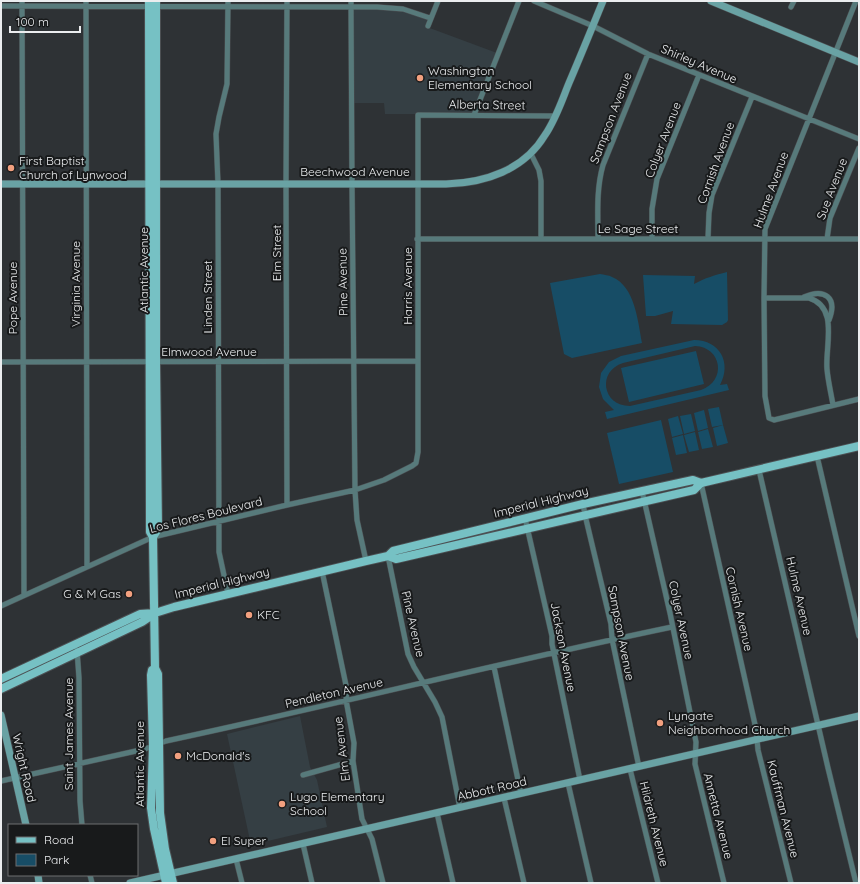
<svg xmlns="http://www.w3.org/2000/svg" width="860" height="884" font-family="Quicksand,sans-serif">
  <rect width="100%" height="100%" fill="#2e3235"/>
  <!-- built -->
  <path fill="#353f44" d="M352,7l38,1 40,11 -3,8 70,26 -24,61h-88l-1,-11h-32z
    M300,716l10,51 7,13 10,47 -76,18 -24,-111z"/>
  <!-- green -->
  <path fill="#174d66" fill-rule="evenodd" d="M727,272l1,48 -1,2 -5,3 -51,-1 2,-13 -18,5h-9l-3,-41 52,1 -1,8c11,-6 21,-9 33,-12z
    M600,274c4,1 9,1 12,3 23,9 26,45 30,66l-70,15 -8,-4 -14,-71z
    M694,340c26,0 38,23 26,45l7,-1 2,6 -122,29 -2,-7 9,-2 -11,-11 -4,-12 2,-14 8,-11 12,-6zM695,346c27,1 32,35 6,44l-71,16c-28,0 -33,-35 -7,-43z
    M696,351l8,33 -75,18 -8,-34z
    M719,407l4,18 -11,2 -4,-18z
    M704,410l4,18 -10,3 -4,-18z
    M691,414l4,17 -11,3 -4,-18z
    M678,416l5,18 -11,3 -4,-18z
    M661,420l12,52 -54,12 -12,-51z
    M723,425l5,18 -11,3 -4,-18z
    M708,429l5,18 -11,2 -4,-17z
    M695,432l4,18 -10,2 -5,-17z
    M683,435l4,18 -11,2 -4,-17z"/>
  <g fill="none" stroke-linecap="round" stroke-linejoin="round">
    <defs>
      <path id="street" d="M22,1l2,594
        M86,1l1,566
        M228,1l-1,83 -8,33 -3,17 2,50 1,368 9,42
        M351,1l1,183 3,306 2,30 9,41
        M534,1l59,25 55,28 211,85
        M856,1l-91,228 -1,69 1,98 4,22 5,2 85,-21
        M1,6l376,1 26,2 27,9
        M791,7l3,-6
        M428,26l10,-25
        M474,115l45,-114
        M531,154l8,16 2,11v58
        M708,238l1,-25 3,-18 40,-98
        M417,239h442
        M598,239c0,-25 -2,-49 5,-74l45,-111
        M652,239v-30l5,-30 42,-104
        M827,239l3,-21 29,-70
        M804,297c20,-9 34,0 25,23
        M764,298h45c30,9 16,48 18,71 1,12 4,24 6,36
        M1,362l417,-1
        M817,456l42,180
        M759,470l69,298 28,115
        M701,483l55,246 2,21 33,133
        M642,491l28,122 26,129 -1,22 29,119
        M583,504l2,11 26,109 1,15 27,128
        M287,505l-1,-322 1,-182
        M525,518l27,118v8l28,136
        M388,556l20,98 6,13 21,35 7,15 18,91
        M322,571l25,119 -1,10 8,43 -1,18 9,58 10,20 11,44
        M1,606l152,-69 134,-32 68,-15 29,-10 28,-14 4,-3 2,-11v-337l137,1
        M77,650l2,28 1,123 2,24
        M494,667l27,127
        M630,769l28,114
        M303,775l50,-14
        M1,781l144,-32 21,-8c169,-36 337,-79 506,-114
        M568,783l23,100
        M504,798l20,85
        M437,813l16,70
        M303,844l9,39
        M236,859l6,24
        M90,875l2,8"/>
      <path id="secondary" d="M711,1l148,61
        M1,184h445c39,-1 78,-14 99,-49 11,-16 17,-35 24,-52 12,-28 23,-55 34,-82
        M1,715l25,110
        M38,875l1,8
        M130,883l729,-167"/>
      <path id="primary" d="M149,1l1,531 3,5 2,131 3,6 2,139 5,36 8,34
        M153,537l5,-8 -2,-167v-361
        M388,556l5,-5 190,-47 110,-24 8,3
        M155,668l-3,2 -1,5 2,71 -2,62 3,21 12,54
        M1,679l139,-65 15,-1 19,-6 192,-46 22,-5 8,3 298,-69 7,-7 158,-37
        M1,689l141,-67 12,-8"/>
    </defs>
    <!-- street casing -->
    <use href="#street" stroke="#4c5053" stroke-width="6"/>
    <!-- secondary casing -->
    <use href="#secondary" stroke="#4c5053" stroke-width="8"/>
    <!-- primary casing -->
    <use href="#primary" stroke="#4c5053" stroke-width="10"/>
    <!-- street -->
    <use href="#street" stroke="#577a7b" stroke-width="5"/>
    <!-- secondary -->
    <use href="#secondary" stroke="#69a2a4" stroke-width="7"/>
    <!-- primary -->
    <use href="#primary" stroke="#76c1c4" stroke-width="8"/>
  </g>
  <!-- markers -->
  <g fill="#f2a07f" stroke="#181a1b" stroke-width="1.5">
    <circle cx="420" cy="78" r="4"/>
    <circle cx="11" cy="168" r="4"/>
    <circle cx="129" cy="594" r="4"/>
    <circle cx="249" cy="615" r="4"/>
    <circle cx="660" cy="723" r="4"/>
    <circle cx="178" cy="756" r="4"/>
    <circle cx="282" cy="804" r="4"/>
    <circle cx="213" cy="841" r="4"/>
  </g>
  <g text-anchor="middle" stroke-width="4" stroke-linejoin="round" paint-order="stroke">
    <!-- street labels -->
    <g font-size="12" fill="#ebedef" stroke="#181a1b">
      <text transform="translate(699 64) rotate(23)" y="4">Shirley Avenue</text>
      <text transform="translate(487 105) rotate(1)" y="4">Alberta Street</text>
      <text transform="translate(611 118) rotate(-69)" y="4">Sampson Avenue</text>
      <text transform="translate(663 140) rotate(-69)" y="4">Colyer Avenue</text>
      <text transform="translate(716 163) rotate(-70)" y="4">Cornish Avenue</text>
      <text x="355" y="176">Beechwood Avenue</text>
      <text transform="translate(832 189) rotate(-69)" y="4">Sue Avenue</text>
      <text transform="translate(771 190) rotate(-70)" y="4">Hulme Avenue</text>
      <text x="638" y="233">Le Sage Street</text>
      <text transform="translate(277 253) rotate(-90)" y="4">Elm Street</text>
      <text transform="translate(144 270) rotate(-90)" y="4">Atlantic Avenue</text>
      <text transform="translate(343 282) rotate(-91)" y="4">Pine Avenue</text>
      <text transform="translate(76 284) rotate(-90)" y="4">Virginia Avenue</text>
      <text transform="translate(408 286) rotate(-90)" y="4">Harris Avenue</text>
      <text transform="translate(208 297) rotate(-90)" y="4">Linden Street</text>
      <text transform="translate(13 298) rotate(-90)" y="4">Pope Avenue</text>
      <text x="209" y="356">Elmwood Avenue</text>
      <text transform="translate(541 502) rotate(-14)" y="4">Imperial Highway</text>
      <text transform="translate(206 515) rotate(-14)" y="4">Los Flores Boulevard</text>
      <text transform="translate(222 583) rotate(-14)" y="4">Imperial Highway</text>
      <text transform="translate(799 596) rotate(77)" y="4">Hulme Avenue</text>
      <text transform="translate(739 609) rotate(77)" y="4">Cornish Avenue</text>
      <text transform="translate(681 620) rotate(78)" y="4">Colyer Avenue</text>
      <text transform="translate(413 624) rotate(77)" y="4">Pine Avenue</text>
      <text transform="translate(621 633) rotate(79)" y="4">Sampson Avenue</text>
      <text transform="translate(563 647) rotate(79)" y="4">Jackson Avenue</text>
      <text transform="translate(334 693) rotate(-13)" y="4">Pendleton Avenue</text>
      <text transform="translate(69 734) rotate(-90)" y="4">Saint James Avenue</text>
      <text transform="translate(342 749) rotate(-97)" y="4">Elm Avenue</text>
      <text transform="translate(140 764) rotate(-90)" y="4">Atlantic Avenue</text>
      <text transform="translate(24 768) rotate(77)" y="4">Wright Road</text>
      <text transform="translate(492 789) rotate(-13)" y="4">Abbott Road</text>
      <text transform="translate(783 809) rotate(76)" y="4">Kauffman Avenue</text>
      <text transform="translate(718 816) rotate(76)" y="4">Annetta Avenue</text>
      <text transform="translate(654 824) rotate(76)" y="4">Hildreth Avenue</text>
    </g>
    <!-- poi labels -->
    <g font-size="12" fill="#ebedef" stroke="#181a1b" text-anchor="start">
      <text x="428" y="75">Washington<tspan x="428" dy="14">Elementary School</tspan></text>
      <text x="19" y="165">First Baptist<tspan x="19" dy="14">Church of Lynwood</tspan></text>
      <text x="121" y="598" text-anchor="end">G &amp; M Gas</text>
      <text x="257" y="619">KFC</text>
      <text x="668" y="720">Lyngate<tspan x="668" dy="14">Neighborhood Church</tspan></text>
      <text x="186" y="760">McDonald's</text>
      <text x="290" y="801">Lugo Elementary<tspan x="290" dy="14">School</tspan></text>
      <text x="221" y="845">El Super</text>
    </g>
  </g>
  <!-- border -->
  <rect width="860" height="884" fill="none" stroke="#ebedef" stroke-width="4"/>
  <!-- legend -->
  <rect x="8" y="824" width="130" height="52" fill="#181a1b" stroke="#6c6e70"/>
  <rect x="16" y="837" width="20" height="6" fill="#76c1c4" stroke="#6c6e70"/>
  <text x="44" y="844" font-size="12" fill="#ebedef">Road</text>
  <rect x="16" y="854" width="20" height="12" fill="#174d66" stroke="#6c6e70"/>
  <text x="44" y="864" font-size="12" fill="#ebedef">Park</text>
  <!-- scale -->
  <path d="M10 26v6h70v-6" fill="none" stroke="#ebedef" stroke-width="2"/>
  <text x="16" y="26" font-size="12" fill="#ebedef" stroke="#181a1b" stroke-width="3" paint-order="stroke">100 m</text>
</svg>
